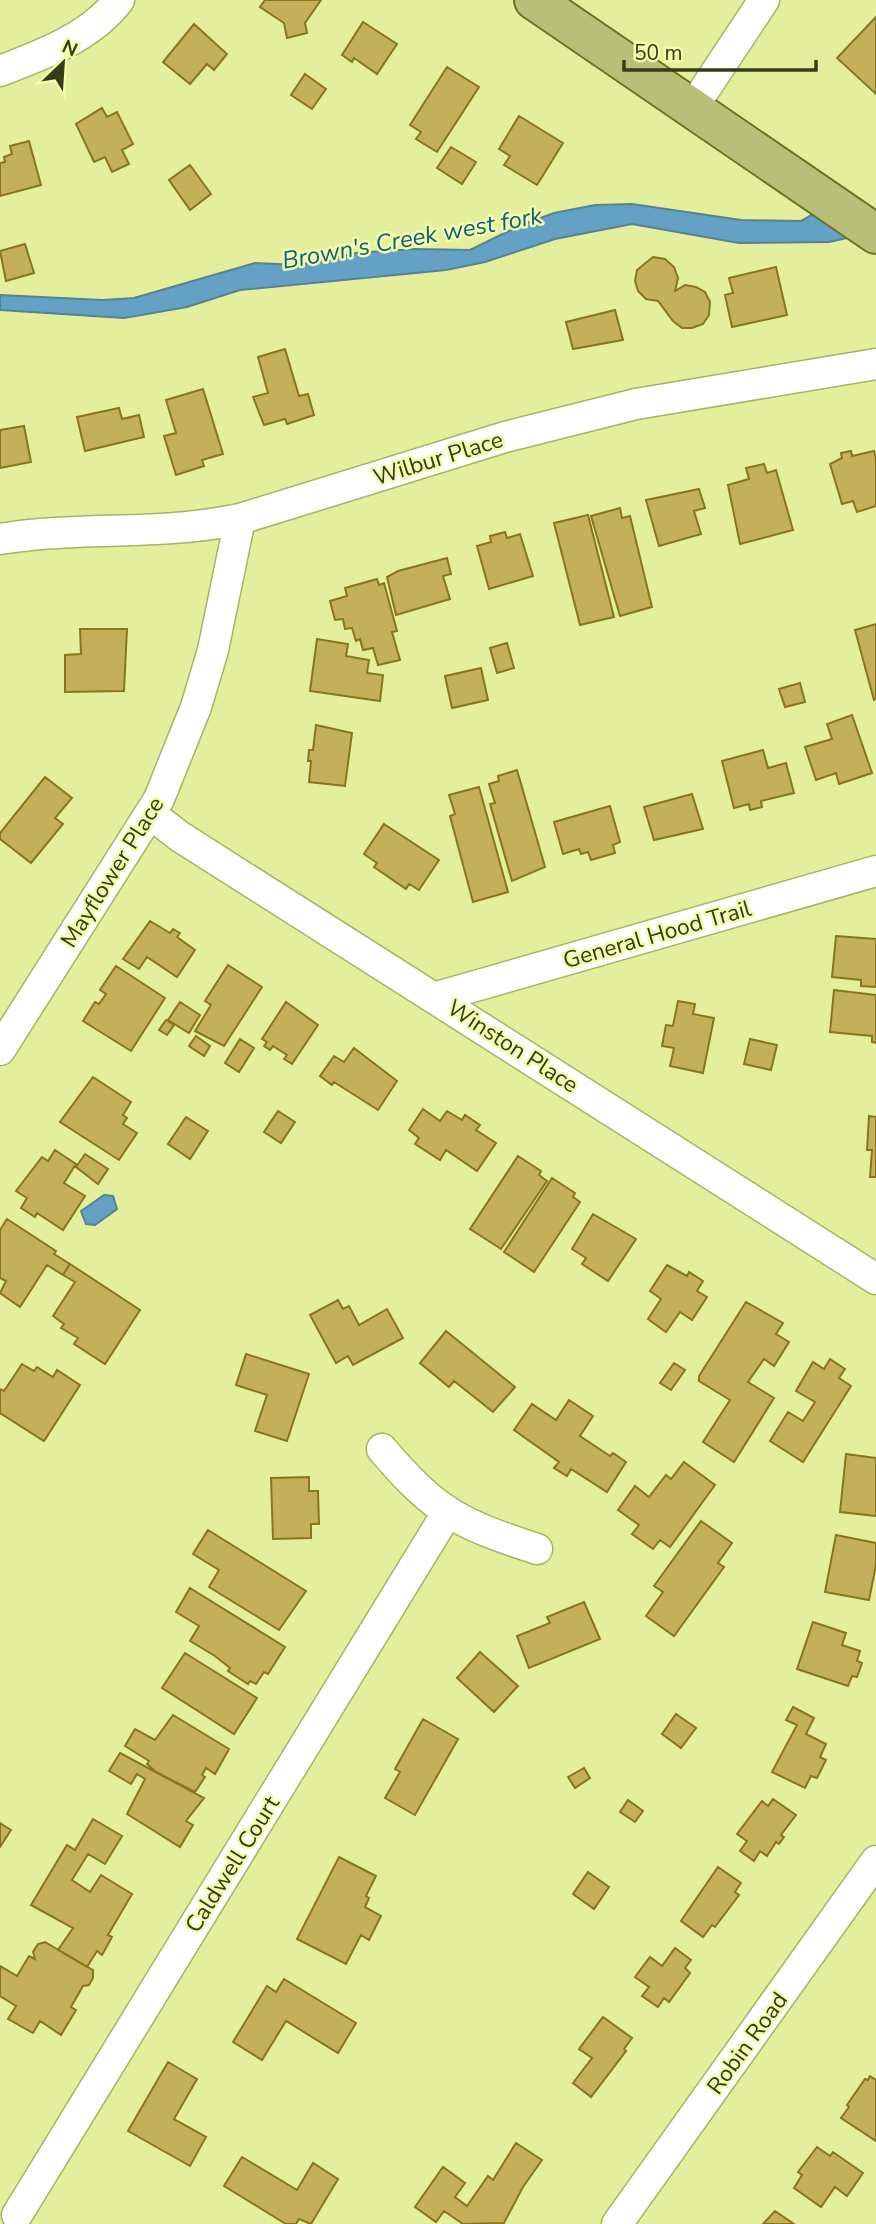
<svg xmlns="http://www.w3.org/2000/svg" width="876" height="2224" font-family="'Nunito Sans',sans-serif">
  <rect width="100%" height="100%" fill="#e3ef9d"/>
  <!-- water -->
  <path fill="#65a1c4" stroke="#578291" stroke-width="2" d="M632,204l109,16 60,1 14,-8 32,25 -18,4 -90,1 -107,-19 -77,15 -70,23 -39,8 -206,20 -53,17 -63,11 -124,-8v-15l102,5 32,-2 121,-35 44,2 57,-12 59,-4 55,1 49,-24 35,-13 41,-8z
    M104,1195l9,1 4,13 -22,16 -9,-1 -5,-13z"/>
  <!-- building -->
  <path fill="#c4af5d" stroke="#8a751e" stroke-width="2" d="M265,0h56l-16,23 2,10 -20,5 -3,-15 -24,-16z
    M876,17v77l-39,-36z
    M363,22l34,22 -20,30 -23,-16 -2,4 -10,-7z
    M194,24l33,30 -13,16 -7,-6 -17,20 -27,-22z
    M447,67l32,20 -42,65 -21,-13 5,-7 -11,-7z
    M305,74l21,15 -14,20 -21,-14z
    M102,108l5,9 10,-5 16,32 -11,6 7,14 -17,8 -7,-15 -11,5 -18,-38z
    M519,116l44,27 -26,42 -33,-20 6,-9 -11,-7z
    M29,141l12,44 -41,11v-33l5,-1 -1,-5 8,-3 -2,-8z
    M451,147l25,15 -14,22 -25,-16z
    M190,165l21,29 -21,16 -21,-30z
    M25,244l9,29 -28,8 -6,-30z
    M653,257l12,2 9,8 4,11 -3,13 10,-6 11,2 9,5 5,10 -1,13 -6,9 -11,4h-10l-9,-7 -15,-20 -12,-2 -8,-8 -3,-10 2,-11z
    M776,267l11,48 -55,12 -7,-32 8,-2 -4,-15z
    M615,310l8,30 -50,9 -7,-27z
    M285,349l14,47 9,-2 6,21 -27,9 -2,-5 -21,6 -11,-28 15,-4 -10,-36z
    M203,389l20,65 -21,6 2,6 -28,9 -12,-39 12,-3 -10,-33z
    M119,408l3,11 17,-4 5,22 -59,14 -8,-34z
    M24,426l7,36 -31,6v-38z
    M851,451l1,5 22,-5 2,7v48l-19,6 -4,-11 -11,3 -12,-40 12,-6 -1,-5z
    M764,464l3,9 9,-3 17,60 -53,14 -12,-59 21,-6 -3,-11z
    M699,489l6,19 -11,3 7,23 -42,12 -13,-46z
    M620,508l2,10 8,-2 22,91 -32,9 -29,-100z
    M588,515l26,102 -34,8 -26,-102z
    M505,532l2,6 13,-4 13,42 -44,13 -12,-43 14,-4 -1,-6z
    M447,558l4,16 -8,2 7,23 -54,16 -9,-38 11,-6z
    M377,579l2,6 5,-2 13,48 -5,1 8,28 -22,5 -5,-17 -10,2 -3,-11 -4,2 -4,-13 -7,1 -2,-10 -8,1 -5,-19 17,-5 -2,-8z
    M876,624v75l-2,1 -19,-70z
    M80,629h47l-3,62 -59,1v-37l16,-1z
    M317,639l31,5 -2,12 23,4 -2,13 16,2 -3,26 -70,-10z
    M507,643l7,25 -17,5 -7,-25z
    M481,668l7,32 -36,8 -7,-32z
    M800,683l5,19 -20,5 -6,-18z
    M852,715l20,58 -33,11 -3,-11 -20,7 -11,-33 27,-8 -5,-15z
    M316,725l36,8 -7,53 -36,-4 2,-21h-3l1,-11h4z
    M763,750l5,18 18,-5 8,30 -33,8 1,6 -12,3 -1,-6 -15,4 -12,-47z
    M517,770l28,97 -33,14 -22,-77 5,-1 -6,-19 10,-3 -1,-5z
    M45,777l27,21 -17,20 8,6 -32,39 -31,-24v-6z
    M479,787l29,105 -35,10 -23,-86 5,-2 -6,-19z
    M692,794l11,35 -49,11 -10,-33z
    M610,806l10,36 -7,3 2,8 -24,7 -3,-8 -7,2 -2,-5 -16,5 -9,-32z
    M384,824l55,36 -20,30 -10,-6 -3,5 -32,-22 3,-4 -13,-9z
    M150,921l20,12 3,-4 7,4 -3,4 18,13 -18,27 -30,-20 -8,12 -16,-10z
    M836,936l40,3v48l-15,-1v-6l-29,-3z
    M228,965l34,22 -38,59 -29,-15 16,-26 -6,-4z
    M116,966l49,32 -34,53 -48,-30 12,-19 4,2 7,-10 -6,-4z
    M834,990l42,5v48l-4,-1v-6l-42,-4z
    M678,1001l17,3 -2,10 21,4 -11,55 -33,-7 4,-18 -12,-2 4,-21 7,1z
    M180,1002l20,13 -11,18 -21,-13z
    M286,1002l32,23 -26,39 -8,-5 3,-4 -14,-9 -3,4 -6,-4 3,-4 -5,-3z
    M166,1020l8,5 -7,10 -8,-5z
    M196,1036l14,10 -6,10 -15,-10z
    M240,1039l14,9 -15,24 -14,-9z
    M750,1039l27,6 -6,25 -27,-6z
    M354,1048l43,33 -19,29 -44,-28 -2,3 -12,-9 14,-20 10,6z
    M93,1077l38,25 -8,13 4,3 -4,6 14,9 -18,27 -59,-38z
    M423,1109l17,12 7,-10 15,9 3,-5 15,10 -4,5 20,13 -19,28 -31,-21 -6,10 -25,-16 4,-6 -10,-8z
    M278,1111l17,11 -14,21 -17,-11z
    M869,1116l7,1v60h-6l2,-27h-5z
    M186,1117l22,14 -18,28 -22,-15z
    M55,1150l21,14 -12,19 21,13 -22,34 -26,-17 -2,4 -14,-9 6,-10 -11,-7 26,-34 6,4z
    M85,1154l23,15 -10,15 -22,-17z
    M518,1156l23,15 -2,4 8,6 -46,68 -31,-20z
    M552,1178l23,15 -2,4 7,5 -46,70 -30,-20z
    M593,1214l43,25 -28,42 -26,-17 4,-6 -14,-9z
    M7,1219l49,32 -2,3 16,10 -7,11 -16,-10 -27,42 -20,-14 6,-12 -6,-3v-48z
    M70,1264l70,46 -35,54 -31,-20 4,-6 -17,-10 3,-4 -11,-8 22,-34 -12,-7z
    M667,1265l20,11 2,-4 14,9 -6,10 10,6 -15,23 -12,-8 -14,20 -18,-13 13,-20 -11,-8z
    M338,1300l5,9 6,-3 10,19 28,-16 16,29 -50,27 -5,-9 -12,7 -26,-48z
    M746,1302l37,21 -7,11 13,8 -15,24 -10,-7 -16,23 26,16 -40,64 -31,-20 27,-42 -31,-19v-5z
    M446,1331l69,56 -22,25 -39,-31 -5,6 -29,-24z
    M246,1354l63,20 -22,67 -32,-10 12,-36 -31,-10z
    M830,1359l15,10 -6,9 12,8 -48,76 -33,-21 18,-29 15,9 12,-19 -19,-11 17,-29 11,7z
    M674,1363l11,7 -14,20 -11,-7z
    M22,1364l12,7 3,-4 16,10 4,-7 23,15 -36,56 -44,-28v-24l4,2z
    M569,1400l24,16 -13,20 30,20 3,-3 13,9 -19,30 -36,-23 -4,7 -13,-8 5,-6 -45,-32 18,-26 24,16z
    M846,1454l30,4v58l-36,-4z
    M684,1462l31,23 -45,62 -10,-7 -7,9 -21,-15 7,-9 -21,-15 17,-24 14,11 17,-22 5,4z
    M309,1477v14h9l1,33h-8v14l-38,1 -2,-61z
    M701,1521l31,22 -14,20 6,4 -50,69 -28,-20 17,-24 -9,-6z
    M208,1530l98,61 -27,39 -70,-43 10,-17 -26,-16z
    M836,1535l40,8v22l-7,35 -44,-8z
    M190,1588l95,59 -17,27 -4,-2 -8,12 -6,-3 -2,3 -20,-13 2,-3 -15,-12 -25,-15 9,-15 -23,-14z
    M584,1602l16,37 -71,29 -12,-32 33,-13 -3,-6z
    M813,1622l33,11 -4,12 18,6 -3,10 5,2 -5,14 -5,-1 -4,10 -51,-17z
    M480,1652l38,34 -24,26 -37,-34z
    M185,1653l72,45 -23,36 -72,-46z
    M793,1707l21,11 -8,16 20,10 -6,13 6,3 -9,18 -6,-2 -6,12 -33,-16 25,-47 -11,-5z
    M676,1714l20,14 -15,20 -19,-14z
    M173,1715l56,34 -14,25 -9,-6 -4,7 3,2 -10,15 -39,-20 -9,-8 2,-3 -24,-15 10,-17 20,11z
    M423,1719l35,20 -43,76 -30,-17 15,-26 -5,-3z
    M120,1753l84,45 -18,23 7,4 -13,22 -53,-33 18,-35 -8,-5 -6,10 -22,-13z
    M584,1768l6,10 -15,10 -7,-11z
    M773,1799l23,16 -15,20 3,2 -5,7 -3,-2 -9,14 -7,-5 -6,10 -14,-10 7,-10 -10,-7 25,-33 6,5z
    M628,1800l15,11 -8,11 -15,-10z
    M93,1819l29,17 -17,28 -17,-10 -16,26 18,12 11,-17 31,19 -24,41 4,2 -10,18 -5,-4 -10,16 -29,-17 15,-22 -42,-23 36,-60 8,5z
    M0,1823l11,7 -11,17z
    M339,1857l37,19 -10,20 3,2 -4,9 16,9 -12,24 -8,-5 -15,29 -49,-25z
    M718,1867l23,16 -6,9 4,3 -24,32 -3,-2 -9,12 -22,-16z
    M588,1872l21,15 -15,22 -21,-15z
    M45,1942l48,28v8l-4,7 -6,1 -12,21 5,3 -15,25 -21,-14 -7,12 -25,-14 8,-13 -16,-10v-30l17,10 12,-20 6,3 -2,-7 5,-8z
    M675,1948l16,12 -6,8 5,5 -21,29 -5,-4 -6,9 -16,-11 7,-9 -14,-10 15,-20 12,9z
    M284,1979l72,44 -18,30 -52,-32 -24,39 -29,-18 34,-56 9,6z
    M603,2017l29,21 -8,11 2,2 -35,46 -18,-14 19,-25 -13,-9z
    M168,2062l29,17 -23,40 32,18 -16,29 -62,-35z
    M870,2076l6,4v61l-35,-23 8,-11 -2,-2 18,-26 3,1z
    M516,2143l26,17 -19,27 -19,36 -41,1 -19,-13 -8,11 -21,-15 28,-40 22,16 -10,14 12,9 21,-30 5,4z
    M817,2147l13,9 3,-4 30,21 -16,23 -12,-9 -14,20 -27,-19 8,-13 -4,-3z
    M242,2157l55,33 16,-27 25,16 -27,45 -12,-5 -3,5h-10l-62,-38z
    M775,2211l19,13h-31z"/>
  <g fill="none" stroke-linecap="round" stroke-linejoin="round">
    <defs>
      <path id="minor" d="M0,71c42,-16 91,-34 119,-71
        M691,110l73,-110
        M0,539c80,-13 161,-3 240,-20l265,-82 131,-33 240,-40
        M151,814l28,22 697,443
        M437,997l439,-126
        M0,1050l159,-251 37,-92 17,-57 27,-131
        M382,1449c53,63 78,75 155,100
        M17,2215l430,-702
        M617,2224l259,-363"/>
      <path id="major" d="M534,0l342,234"/>
    </defs>
    <!-- minor casing -->
    <use href="#minor" stroke="#a9b363" stroke-width="33"/>
    <!-- major casing -->
    <use href="#major" stroke="#6c751e" stroke-width="42"/>
    <!-- minor -->
    <use href="#minor" stroke="#fff" stroke-width="30"/>
    <!-- major -->
    <use href="#major" stroke="#b8bf79" stroke-width="38"/>
  </g>
  <g text-anchor="middle" stroke-width="5" stroke-linejoin="round" paint-order="stroke">
    <!-- street labels -->
    <g font-size="23" fill="#373b19" stroke="#f1fdaa">
      <text transform="translate(438 458) rotate(-17)" y="8">Wilbur Place</text>
      <text transform="translate(112 872) rotate(-58)" y="8">Mayflower Place</text>
      <text transform="translate(657 934) rotate(-16)" y="8">General Hood Trail</text>
      <text transform="translate(513 1046) rotate(33)" y="8">Winston Place</text>
      <text transform="translate(232 1864) rotate(-58)" y="8">Caldwell Court</text>
      <text transform="translate(747 2043) rotate(-54)" y="8">Robin Road</text>
    </g>
    <!-- water labels -->
    <g font-size="24" font-style="italic" fill="#115c80" stroke="#f1fdaa">
      <text transform="translate(412 238) rotate(-10)" y="8">Brown's Creek west fork</text>
    </g>
  </g>
  <!-- north arrow -->
  <g transform="translate(63 63) rotate(25)" stroke="#f1fdaa" stroke-width="5" paint-order="stroke">
  <path d="M0-5L12 26L0 18L-12 26Z" fill="#373b19"/>
  <text y="-10" font-size="19" font-weight="bold" text-anchor="middle" fill="#373b19">N</text>
  </g>
  <!-- scale -->
  <path d="M624 60v10h192v-10" fill="none" stroke="#373b19" stroke-width="3.5"/>
  <text x="634" y="60" font-size="21" fill="#373b19" stroke="#f1fdaa" stroke-width="5" paint-order="stroke">50 m</text>
</svg>
